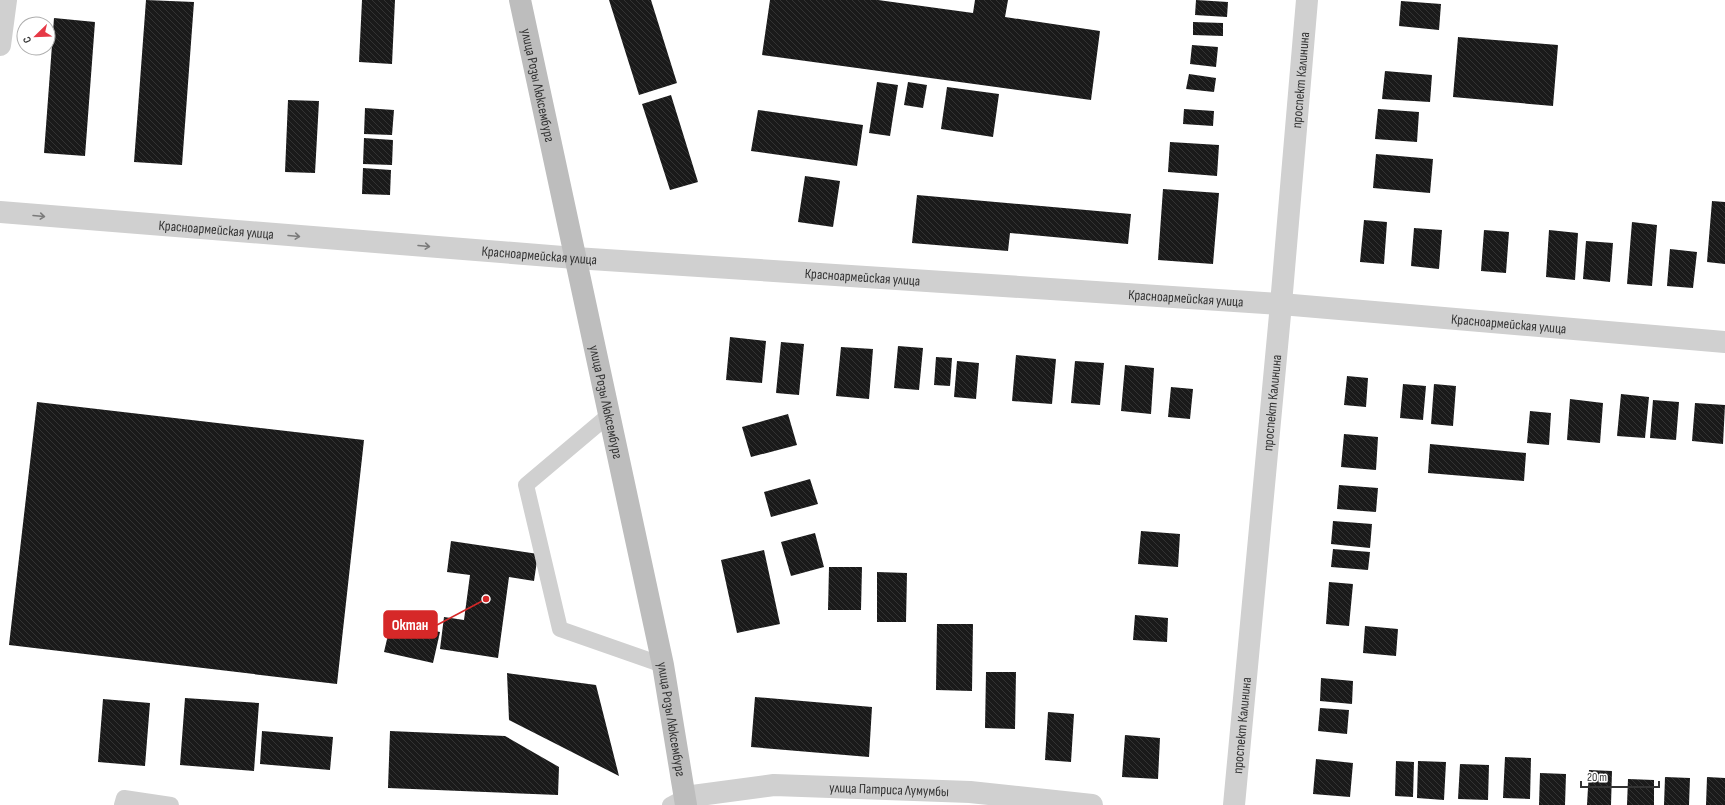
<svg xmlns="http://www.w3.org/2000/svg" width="1725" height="805" font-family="'Sofia Sans Condensed',sans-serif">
  <defs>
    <pattern id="building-back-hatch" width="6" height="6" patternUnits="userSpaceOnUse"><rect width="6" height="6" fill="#1a1a1a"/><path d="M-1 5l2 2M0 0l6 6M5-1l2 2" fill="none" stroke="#333"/></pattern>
  </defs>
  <rect width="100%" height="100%" fill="#fff"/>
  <!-- building -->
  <path fill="url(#building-back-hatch)" d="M146,0l48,2 -12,163 -48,-3z
    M362,0h33l-3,64 -33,-2z
    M609,0h42l26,83 -38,12z
    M770,0h108l95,13 2,-13h33l-3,17 95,14 -9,69 -329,-45z
    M1196,0l32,2 -1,15 -32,-2z
    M1401,1l40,3 -2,26 -40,-4z
    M54,18l41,4 -10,134 -41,-3z
    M1193,22l30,1v13l-30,-1z
    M1458,37l100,8 -5,61 -100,-9z
    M1192,45l26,2 -2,20 -26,-3z
    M1385,71l47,4 -2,27 -48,-3z
    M1189,74l27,4 -2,14 -28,-3z
    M877,82l21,3 -8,51 -21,-3z
    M908,82l19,3 -4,23 -19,-3z
    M947,87l52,7 -6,43 -52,-8z
    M671,95l27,87 -28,8 -28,-86z
    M288,100l31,1 -4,72 -30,-1z
    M365,108l29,2 -2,25 -28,-1z
    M1184,109l30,2 -1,15 -30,-2z
    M1378,109l41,3 -2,30 -42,-3z
    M758,110l105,15 -6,41 -106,-15z
    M364,138l29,2 -1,25 -29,-1z
    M1170,142l49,3 -2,31 -49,-4z
    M1376,154l57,5 -3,34 -57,-5z
    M363,168l28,2 -1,25 -28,-1z
    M805,176l35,5 -7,46 -35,-5z
    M1163,189l56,4 -6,71 -55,-4z
    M917,195l214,19 -3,30 -118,-11 -2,18 -96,-8z
    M1712,201l13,1v62l-18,-2z
    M1364,220l23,2 -3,42 -24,-2z
    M1632,222l25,3 -5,61 -25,-2z
    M1414,228l28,2 -3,39 -28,-3z
    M1484,230l25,2 -3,41 -25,-2z
    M1549,230l29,3 -3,47 -29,-3z
    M1586,241l27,2 -3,39 -27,-3z
    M1670,249l27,3 -4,36 -26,-2z
    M730,337l36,4 -4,42 -36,-3z
    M781,342l23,2 -5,51 -23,-2z
    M898,346l25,2 -4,42 -25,-2z
    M841,347l32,2 -4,50 -33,-3z
    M1016,355l40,4 -4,45 -40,-3z
    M936,357l16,1 -2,28 -16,-1z
    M957,361l22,2 -3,36 -22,-2z
    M1075,361l29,2 -4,42 -29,-2z
    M1125,365l29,3 -3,46 -30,-3z
    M1347,376l21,2 -2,29 -22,-2z
    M1403,384l23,2 -3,34 -23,-2z
    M1434,384l22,2 -3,40 -22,-2z
    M1171,387l22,2 -3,30 -22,-2z
    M1621,394l28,3 -4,41 -28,-2z
    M1570,399l33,4 -3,40 -33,-3z
    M1653,400l26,2 -3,38 -26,-2z
    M37,402l327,38 -27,244 -328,-39z
    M1695,403l30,2 -2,39 -31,-3z
    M1530,411l21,2 -2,32 -22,-2z
    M788,414l9,31 -46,12 -9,-30z
    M1344,434l34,3 -2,33 -35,-3z
    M1430,444l96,9 -2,28 -96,-8z
    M810,479l8,25 -47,13 -7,-25z
    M1339,485l39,3 -2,24 -39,-3z
    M1333,521l39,3 -2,24 -39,-4z
    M1141,531l39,3 -2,33 -40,-3z
    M815,533l9,34 -33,9 -10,-34z
    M451,541l87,13 -4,27 -25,-4 -11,81 -58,-9 4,-32 20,3 6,-45 -23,-3z
    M1333,549l37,3 -2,18 -37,-3z
    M764,550l16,74 -43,9 -16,-73z
    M829,567h33l-1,43h-33z
    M877,572l30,1 -1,49h-29z
    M1329,582l24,2 -4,42 -23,-2z
    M1135,615l33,3 -1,24 -34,-2z
    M391,622l49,10 -7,31 -49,-11z
    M937,624h36l-1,67 -36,-1z
    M1365,626l33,3 -2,27 -33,-3z
    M986,672h30l-1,57 -30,-1z
    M507,673l89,12 23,91 -110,-56z
    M1321,678l32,3 -1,23 -32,-3z
    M755,697l117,10 -3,50 -118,-10z
    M185,698l74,5 -5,68 -74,-6z
    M103,699l47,4 -5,63 -47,-4z
    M1320,708l29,2 -2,24 -29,-3z
    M1048,712l26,2 -3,48 -26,-2z
    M262,731l71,6 -3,33 -70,-6z
    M390,731l115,5 54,31 -1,28 -170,-7z
    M1125,735l35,3 -2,41 -36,-2z
    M1505,757l26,1 -1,41 -27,-1z
    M1316,759l37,4 -3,34 -37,-3z
    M1396,761l18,1 -1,35 -18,-1z
    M1418,761l28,1 -2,38 -27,-2z
    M1460,764l29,1 -1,35 -30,-1z
    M1589,770l23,1 -1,34h-24z
    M1540,773l26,1 -1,31h-26z
    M1665,777l25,1 -1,27h-25z
    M1707,777l18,1v27h-19z
    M1628,779l26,1v25h-27z"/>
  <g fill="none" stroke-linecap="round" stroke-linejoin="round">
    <!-- service -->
    <path stroke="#d0d0d0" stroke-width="16" d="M609,415l-83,70 34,144 103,36
      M122,805l2,-7 47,7
      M670,805l15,-8"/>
    <!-- minor -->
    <g stroke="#d0d0d0" stroke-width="22">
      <path d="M0,45l6,-45"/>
      <path id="s1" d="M0,212l575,46 706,46 444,38"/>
      <path id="s2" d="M685,797l89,-12 196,7 122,13"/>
      <path id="s3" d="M1234,805l47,-501 26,-304"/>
    </g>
    <!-- secondary -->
    <path stroke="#bdbdbd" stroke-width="22" id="s4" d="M520,0l143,665 23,140"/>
  </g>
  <!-- one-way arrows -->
  <defs><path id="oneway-shaft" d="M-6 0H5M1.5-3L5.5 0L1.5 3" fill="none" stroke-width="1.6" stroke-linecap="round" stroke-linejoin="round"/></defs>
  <g stroke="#7a7a7a">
    <use href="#oneway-shaft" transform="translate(39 216) rotate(5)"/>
    <use href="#oneway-shaft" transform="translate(294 236) rotate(5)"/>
    <use href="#oneway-shaft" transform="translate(424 246) rotate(5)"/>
  </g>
  <g text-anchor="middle" stroke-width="4" stroke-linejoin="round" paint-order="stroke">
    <!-- street labels -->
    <g font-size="14" fill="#333" stroke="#fff">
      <text dy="5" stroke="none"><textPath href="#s3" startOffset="728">проспект Калинина</textPath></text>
      <text dy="5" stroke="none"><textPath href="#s4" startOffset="87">улица Розы Люксембург</textPath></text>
      <text dy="5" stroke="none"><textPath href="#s1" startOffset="217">Красноармейская улица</textPath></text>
      <text dy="5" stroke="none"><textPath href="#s1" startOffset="541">Красноармейская улица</textPath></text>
      <text dy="5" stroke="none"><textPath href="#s1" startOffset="865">Красноармейская улица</textPath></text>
      <text dy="5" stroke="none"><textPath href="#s1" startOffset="1189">Красноармейская улица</textPath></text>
      <text dy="5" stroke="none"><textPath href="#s1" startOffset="1513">Красноармейская улица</textPath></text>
      <text dy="5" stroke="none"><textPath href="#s4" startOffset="411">улица Розы Люксембург</textPath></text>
      <text dy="5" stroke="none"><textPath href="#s3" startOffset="404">проспект Калинина</textPath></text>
      <text dy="5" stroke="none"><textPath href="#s4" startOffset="735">улица Розы Люксембург</textPath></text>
      <text dy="5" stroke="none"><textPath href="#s3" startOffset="80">проспект Калинина</textPath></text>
      <text dy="5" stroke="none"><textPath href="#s2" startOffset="205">улица Патриса Лумумбы</textPath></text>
    </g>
  </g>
  <!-- callouts -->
  <path fill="none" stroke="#d62828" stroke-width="1.5" d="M486 599L437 625"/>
  <circle fill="#d62828" stroke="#fff" stroke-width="1.5" cx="486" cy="599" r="4"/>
  <rect fill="#d62828" stroke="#d62828" stroke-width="1.5" x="384" y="611" width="53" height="27" rx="4"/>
  <g font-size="15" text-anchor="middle" font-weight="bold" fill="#fff">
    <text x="410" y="630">Октан</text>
  </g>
  <!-- north arrow -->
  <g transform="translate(36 36) rotate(247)"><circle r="19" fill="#ffffff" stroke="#adadad"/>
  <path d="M0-3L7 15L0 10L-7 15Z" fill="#e63946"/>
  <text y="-6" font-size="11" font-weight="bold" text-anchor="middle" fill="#333333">С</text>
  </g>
  <!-- scale -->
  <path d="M1581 781v6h78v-6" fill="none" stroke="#333333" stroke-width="2"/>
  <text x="1587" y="781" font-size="12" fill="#333333" stroke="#ffffff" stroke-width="3" paint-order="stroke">20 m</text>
</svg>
